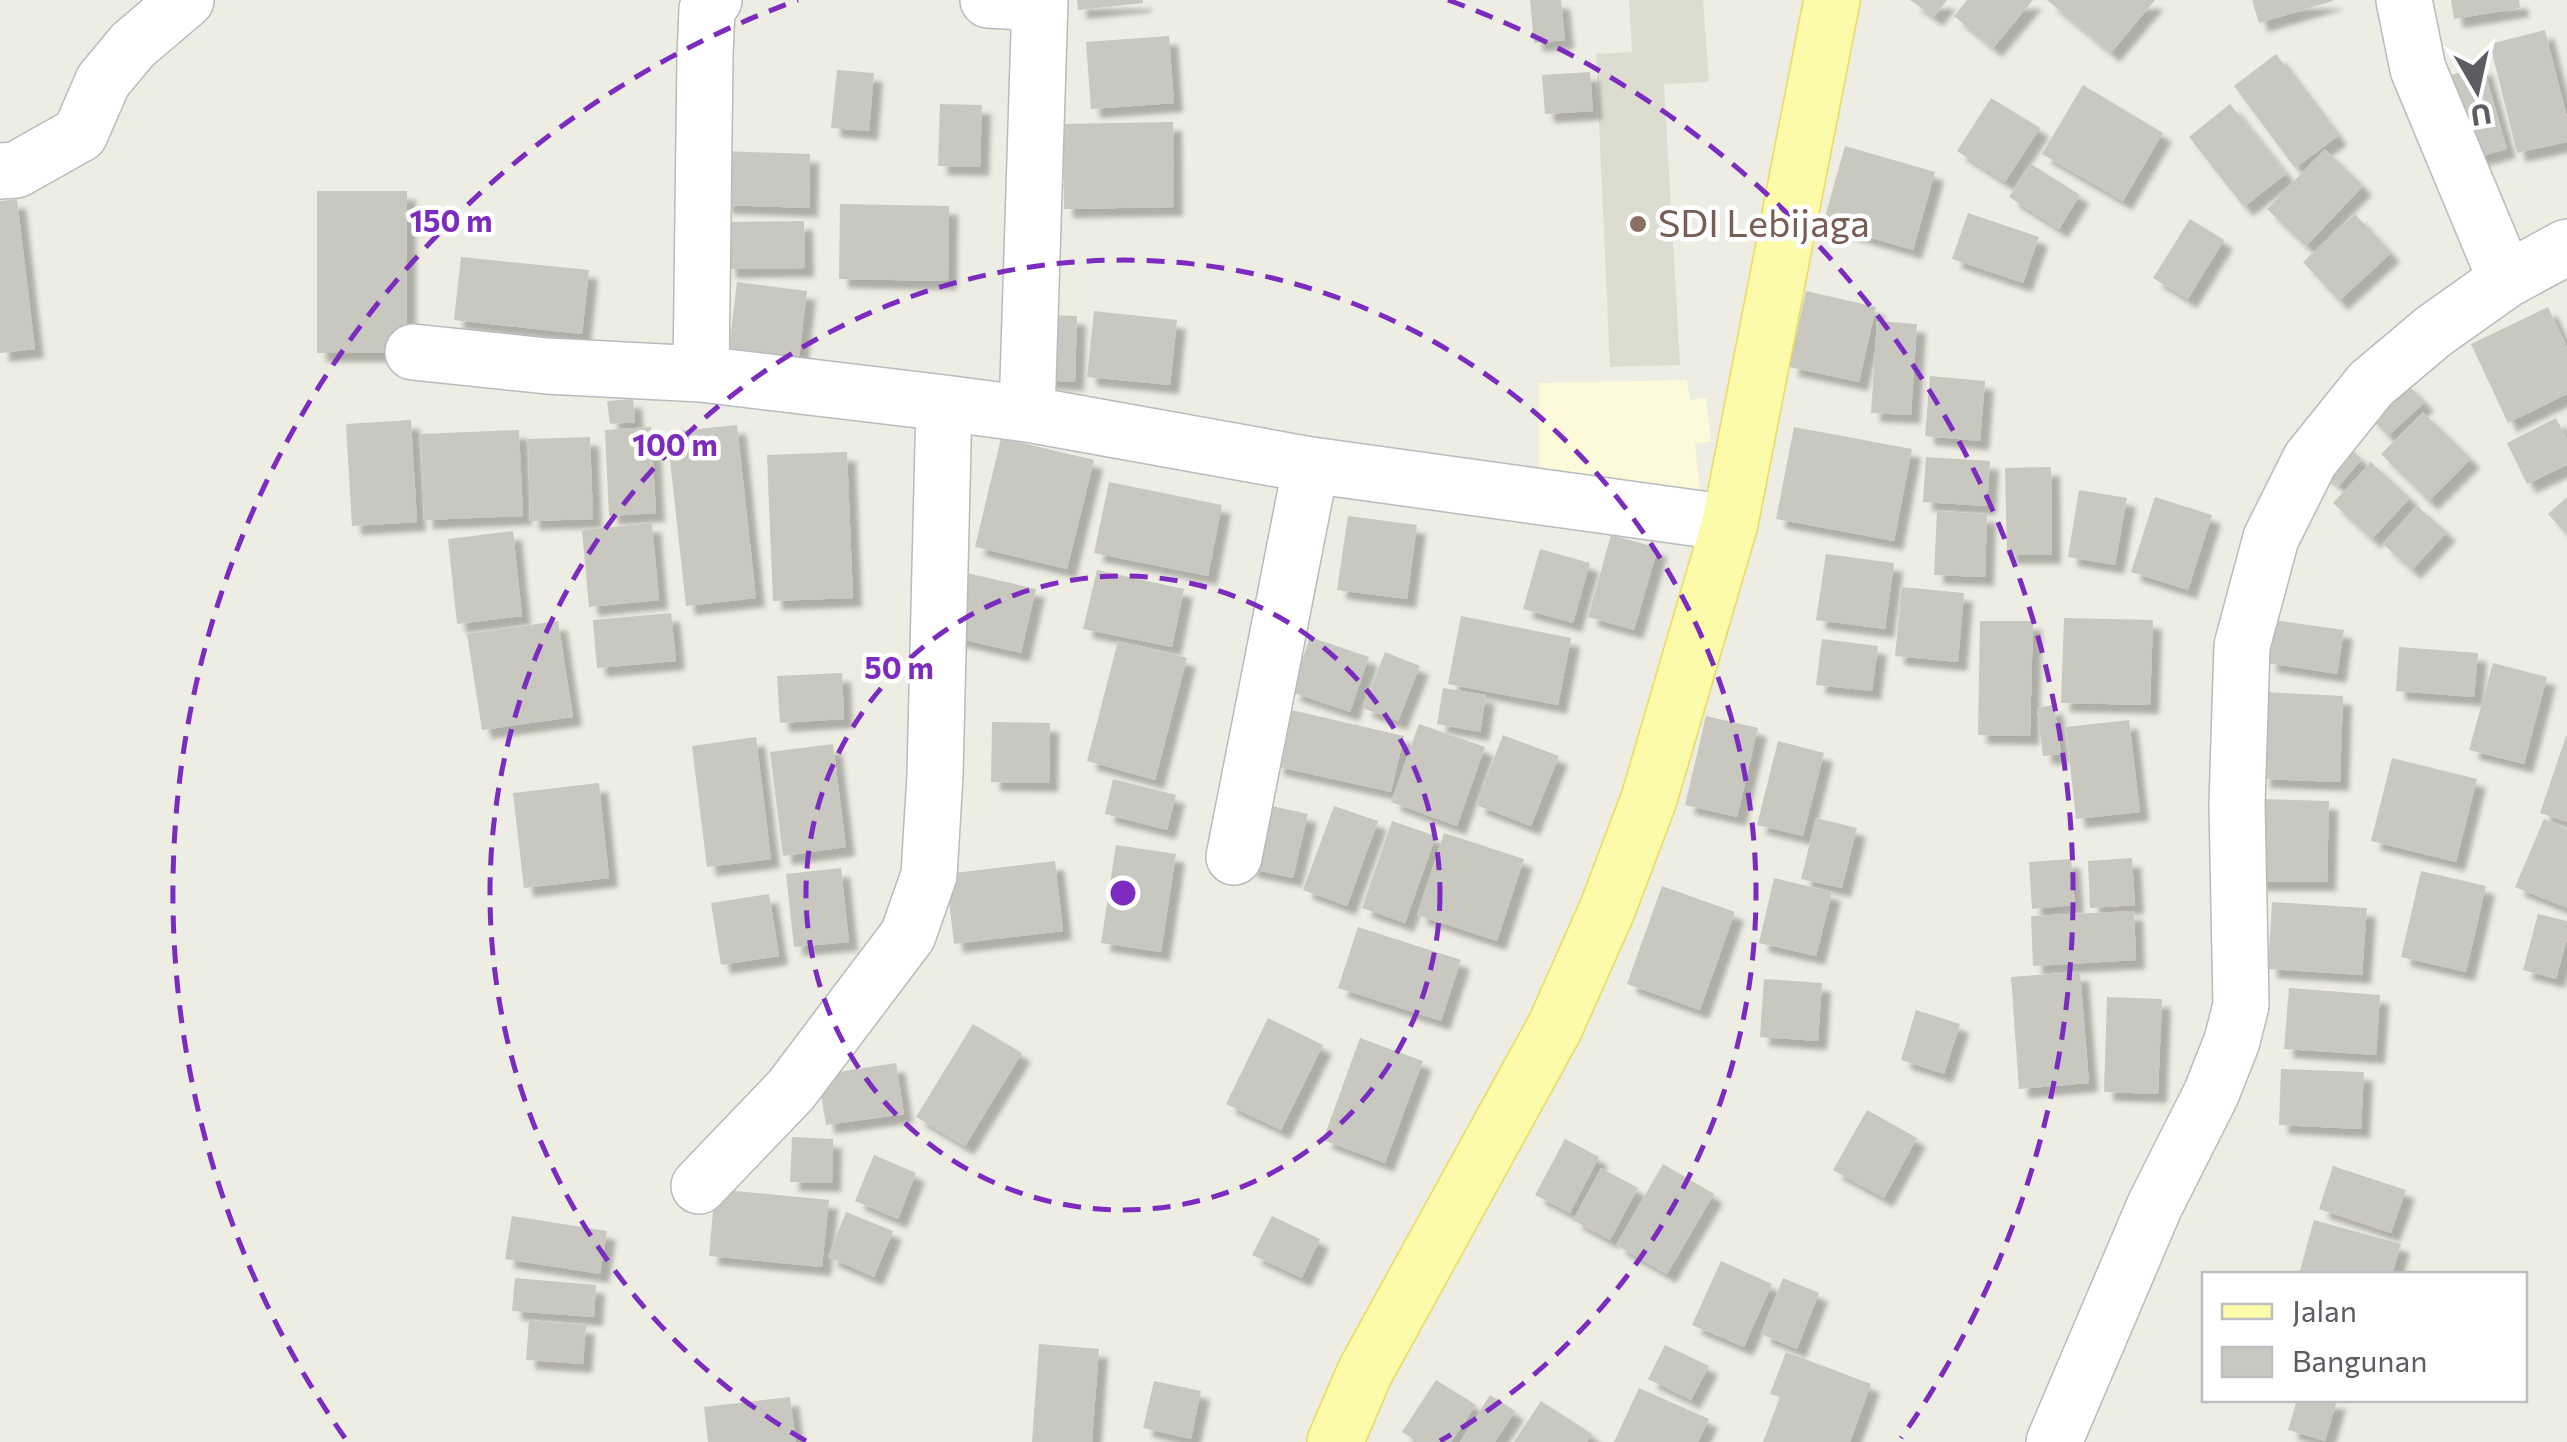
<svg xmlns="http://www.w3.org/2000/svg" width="2567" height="1442" font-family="Commissioner,sans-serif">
  <defs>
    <filter id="shadow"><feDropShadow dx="9" dy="9" stdDeviation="2.5" flood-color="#0004"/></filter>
  </defs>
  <rect width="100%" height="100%" fill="#edede3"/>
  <!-- commercial -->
  <path fill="#fcfad9" d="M1687,380l3,20 16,-2 5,43 -16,3 6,60 -162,-28v-93z"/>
  <!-- education -->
  <path fill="#dddcd1" d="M1629,0h74l6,82 -45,2 16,281 -70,2 -14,-313 36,-2z"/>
  <!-- building -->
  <path fill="#c8c7c0" filter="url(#shadow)" d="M1077,0h66v3l-65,7z
    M1530,0h31l4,40 -31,3z
    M1910,0h37l-13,17z
    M1967,0h66l-40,48 -39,-32z
    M2047,0h108l-44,53z
    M2252,0h81v1l-74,22z
    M2451,0h68l1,8 -66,11z
    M2545,30l22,87v25l-50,11 -27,-109z
    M1169,36l5,67 -83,6 -5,-67z
    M2276,54l62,82 -43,32 -61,-82z
    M2483,65l24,84 -43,12 -25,-82z
    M837,70l37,3 -5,58 -38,-3z
    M1590,72l3,39 -48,3 -3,-39z
    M2083,85l80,48 -40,68 -81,-47z
    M1991,98l49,30 -35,54 -48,-31z
    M940,104l42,1 -2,62 -42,-1z
    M2230,104l56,70 -42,33 -55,-70z
    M1173,122l1,85 -110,2 -1,-85z
    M1845,146l90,26 -22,78 -90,-26z
    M2325,149l38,37 -57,60 -39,-37z
    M723,151l87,3 -1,54 -86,-3z
    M2031,164l49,31 -21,34 -50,-32z
    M317,191h90v162h-90z
    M17,199l18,150 -35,4v-152z
    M840,204l109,2 -1,75 -109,-2z
    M1968,213l71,24 -16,46 -71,-24z
    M2355,214l36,39 -52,48 -36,-39z
    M2190,219l34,21 -36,59 -35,-21z
    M804,221l1,47 -78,1 -1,-47z
    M461,257l128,13 -7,64 -128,-14z
    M737,282l70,9 -9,74 -70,-9z
    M1806,291l70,16 -17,75 -70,-15z
    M2548,307l19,40v47l-59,29 -37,-79z
    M1094,311l83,9 -7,65 -83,-8z
    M1047,315l30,1 -2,66 -31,-2z
    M1877,321l40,3 -6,91 -40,-2z
    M1930,376l55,5 -5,60 -55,-5z
    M2405,382l20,20 -37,34 -19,-20z
    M633,399l2,23 -25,2 -3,-23z
    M2423,412l48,47 -42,42 -48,-47z
    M2556,418l11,21v26l-40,19 -20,-41z
    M411,420l6,102 -65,4 -6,-102z
    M737,425l19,173 -70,8 -19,-174z
    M651,427l5,86 -47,3 -4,-86z
    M1794,427l118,22 -18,92 -118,-22z
    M519,430l4,86 -99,4 -3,-86z
    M590,437l3,82 -63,2 -2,-82z
    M1001,438l93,22 -27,109 -92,-22z
    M2342,442l20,17 -23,27 -21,-16z
    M847,452l6,146 -80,3 -6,-146z
    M1926,457l64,4 -3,45 -64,-4z
    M2371,462l39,36 -38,41 -39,-36z
    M2051,467l1,88h-45l-2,-87z
    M1109,482l113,23 -14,71 -114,-23z
    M2079,490l48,8 -12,67 -47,-8z
    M2155,497l57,18 -24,75 -57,-18z
    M2567,497v38l-19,-21z
    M2417,506l30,26 -35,38 -29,-26z
    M1937,511l50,3 -2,63 -51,-2z
    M1348,516l69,9 -10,74 -70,-9z
    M652,523l7,77 -70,7 -7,-77z
    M513,531l9,85 -65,8 -9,-85z
    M1611,535l47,13 -24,82 -46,-13z
    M1540,549l50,14 -17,60 -50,-14z
    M1826,554l68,9 -9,66 -69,-9z
    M1097,570l87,19 -12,58 -89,-18z
    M967,573l69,16 -15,64 -69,-16z
    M1902,587l62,6 -6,69 -63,-6z
    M671,613l5,48 -79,7 -4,-48z
    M1461,616l110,22 -13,67 -110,-21z
    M2064,618l89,2 -3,85 -89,-2z
    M2273,620l71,10 -7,44 -70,-11z
    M558,621l15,96 -91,13 -15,-96z
    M1980,621h53l-3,115 -52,-1z
    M1310,637l59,20 -19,55 -59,-20z
    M1822,639l56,7 -6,45 -56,-6z
    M1118,641l69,17 -32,122 -68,-19z
    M2399,647l79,6 -4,44 -78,-6z
    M1385,652l35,14 -22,55 -35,-13z
    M2493,663l54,14 -23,87 -55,-14z
    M842,673l2,46 -64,4 -3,-47z
    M1443,688l43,7 -6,37 -43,-8z
    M2265,692l78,4 -3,86 -79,-3z
    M2054,705l7,49 -18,2 -6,-48z
    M1287,709l117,27 -13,56 -117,-26z
    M1706,716l52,12 -21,89 -52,-12z
    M2129,720l11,92 -64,7 -10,-92z
    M992,722l58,1 -1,60 -58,-1z
    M1419,724l66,23 -28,79 -66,-24z
    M1503,735l56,21 -28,70 -55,-21z
    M2566,736h1v86l-27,-9z
    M756,737l15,122 -64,8 -15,-121z
    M1778,741l46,12 -21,83 -46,-11z
    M833,744l13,103 -63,9 -13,-104z
    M2392,758l85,21 -21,83 -85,-21z
    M1113,779l63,16 -9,35 -62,-16z
    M599,783l10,95 -85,10 -11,-95z
    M2258,799l71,2 -2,81h-71z
    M1263,804l45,10 -15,64 -46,-10z
    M1334,806l44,15 -31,85 -44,-16z
    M1816,818l41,10 -15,60 -41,-9z
    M2544,819l23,10v79l-52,-21z
    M1392,821l44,15 -31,87 -43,-15z
    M1444,833l80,26 -27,82 -80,-26z
    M1116,845l60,9 -15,98 -60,-9z
    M2132,858l3,47 -45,3 -2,-47z
    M2071,859l4,46 -43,4 -3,-47z
    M1055,861l8,70 -109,13 -8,-70z
    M841,868l8,74 -55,5 -8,-73z
    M2421,871l65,15 -20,86 -65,-15z
    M1774,878l58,14 -16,64 -57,-13z
    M1662,886l73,26 -35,98 -73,-26z
    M769,894l10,62 -58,9 -10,-62z
    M2272,902l95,6 -5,67 -94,-6z
    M2134,911l2,49 -103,6 -2,-50z
    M2538,914l29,7v18l-11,40 -33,-9z
    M1358,927l103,33 -20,61 -103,-33z
    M2080,972l9,111 -70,6 -8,-112z
    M1764,979l58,4 -4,58 -58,-4z
    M2289,988l91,7 -4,60 -92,-6z
    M2107,997l55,2 -4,95 -54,-2z
    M1916,1010l44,14 -16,50 -43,-14z
    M1268,1018l55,27 -42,85 -55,-26z
    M973,1024l49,29 -57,93 -49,-29z
    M1360,1038l63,23 -38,102 -62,-23z
    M896,1063l8,51 -78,11 -8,-50z
    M2281,1069l83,3 -3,57 -82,-4z
    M1867,1110l50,28 -33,60 -51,-28z
    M792,1137l41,2 -1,44 -42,-1z
    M1565,1139l34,18 -29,56 -35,-18z
    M874,1155l42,18 -18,46 -43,-18z
    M1663,1164l51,30 -47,80 -51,-29z
    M2333,1166l73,24 -15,43 -72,-24z
    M1601,1168l37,20 -28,52 -37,-20z
    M715,1189l114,11 -7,67 -113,-11z
    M846,1212l47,19 -19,46 -46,-20z
    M512,1216l95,15 -7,43 -95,-15z
    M1272,1216l48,23 -18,39 -50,-23z
    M2314,1220l87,24 -9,30h-93z
    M1721,1261l51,23 -28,63 -52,-22z
    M515,1278l81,7 -2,32 -82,-6z
    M1783,1278l36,15 -22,56 -36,-15z
    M529,1320l57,5 -3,39 -57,-4z
    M1039,1344l60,5 -7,93h-60z
    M1665,1345l44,21 -18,34 -43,-21z
    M1786,1352l85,32 -21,58h-87l17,-45 -10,-3z
    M1436,1380l40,25 -25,37h-33l-16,-10z
    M1154,1381l47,10 -10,48 -48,-11z
    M1639,1388l70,31 -11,23h-84z
    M1490,1395l25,16 -20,31h-35z
    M790,1397l6,45h-88l-4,-35z
    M2297,1400h40l-12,41 -37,-11z
    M1541,1401l51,33 -5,8h-73z"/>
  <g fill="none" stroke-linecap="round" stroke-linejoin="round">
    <defs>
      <path id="minor" d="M988,0l52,3
        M2404,0l14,69 88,211
        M0,171l16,-1 64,-36 23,-53 30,-36 53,-45
        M413,352l134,14 154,8 243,29 83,11 284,51 419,58
        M701,374l4,-319 2,-46 7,-9
        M1027,414l13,-414
        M1234,857l77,-392
        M699,1186l92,-96 117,-155 21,-60 6,-100 9,-372
        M2054,1442l101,-237 56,-111 21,-53 9,-36 -4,-200 5,-159 29,-108 39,-78 61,-76 63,-53 72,-51 61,-33"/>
      <path id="major" d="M1335,1442l30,-70 190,-345 52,-117 42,-111 81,-276 102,-523"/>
    </defs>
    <!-- minor casing -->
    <use href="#minor" stroke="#b8babf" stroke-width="58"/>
    <!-- major casing -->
    <use href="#major" stroke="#ebda5e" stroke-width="58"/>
    <!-- minor -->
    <use href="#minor" stroke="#fff" stroke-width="55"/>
    <!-- major -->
    <use href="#major" stroke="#fcfbaa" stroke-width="55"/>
  </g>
  <!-- distance rings -->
  <g fill="none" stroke="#7b2cbf" stroke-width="5" stroke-dasharray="18 12">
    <circle cx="1123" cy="893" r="317"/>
    <path d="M806 1441A633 633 0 1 1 1440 1441"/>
    <path d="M345 1438A950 950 0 0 1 798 0M1448 0A950 950 0 0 1 1901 1438"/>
  </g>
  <!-- markers -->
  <circle fill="#8d6e63" stroke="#fff" stroke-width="4" cx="1638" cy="224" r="10"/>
  <g text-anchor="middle" stroke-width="9" stroke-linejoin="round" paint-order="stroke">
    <!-- education labels -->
    <g font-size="38" fill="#785e54" stroke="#fff" text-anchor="start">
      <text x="1658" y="237">SDI Lebijaga</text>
    </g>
  </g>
  <circle cx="1123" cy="893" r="15" fill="#7b2cbf" stroke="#fff" stroke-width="5"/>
  <g font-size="30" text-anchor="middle" font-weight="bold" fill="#7b2cbf" stroke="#fff" stroke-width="9" stroke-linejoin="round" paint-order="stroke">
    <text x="451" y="232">150 m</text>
    <text x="675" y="456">100 m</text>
    <text x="899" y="679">50 m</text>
  </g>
  <!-- legend -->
  <rect x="2202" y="1272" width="325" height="130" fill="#ffffff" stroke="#bdbec1" stroke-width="2.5"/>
  <rect x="2222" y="1304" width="50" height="15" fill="#fcfbaa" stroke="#bdbec1" stroke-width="2.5"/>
  <text x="2292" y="1322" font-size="30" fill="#5b5d63">Jalan</text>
  <rect x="2222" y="1347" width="50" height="30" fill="#c8c7c0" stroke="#bdbec1" stroke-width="2.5"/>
  <text x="2292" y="1372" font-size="30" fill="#5b5d63">Bangunan</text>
  <!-- north arrow -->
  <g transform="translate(2477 90) rotate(171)" stroke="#ffffff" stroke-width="8" paint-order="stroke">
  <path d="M0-8L18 38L0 25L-18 38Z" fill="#5b5d63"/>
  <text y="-15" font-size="28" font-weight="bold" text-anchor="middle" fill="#5b5d63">U</text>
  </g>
</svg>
